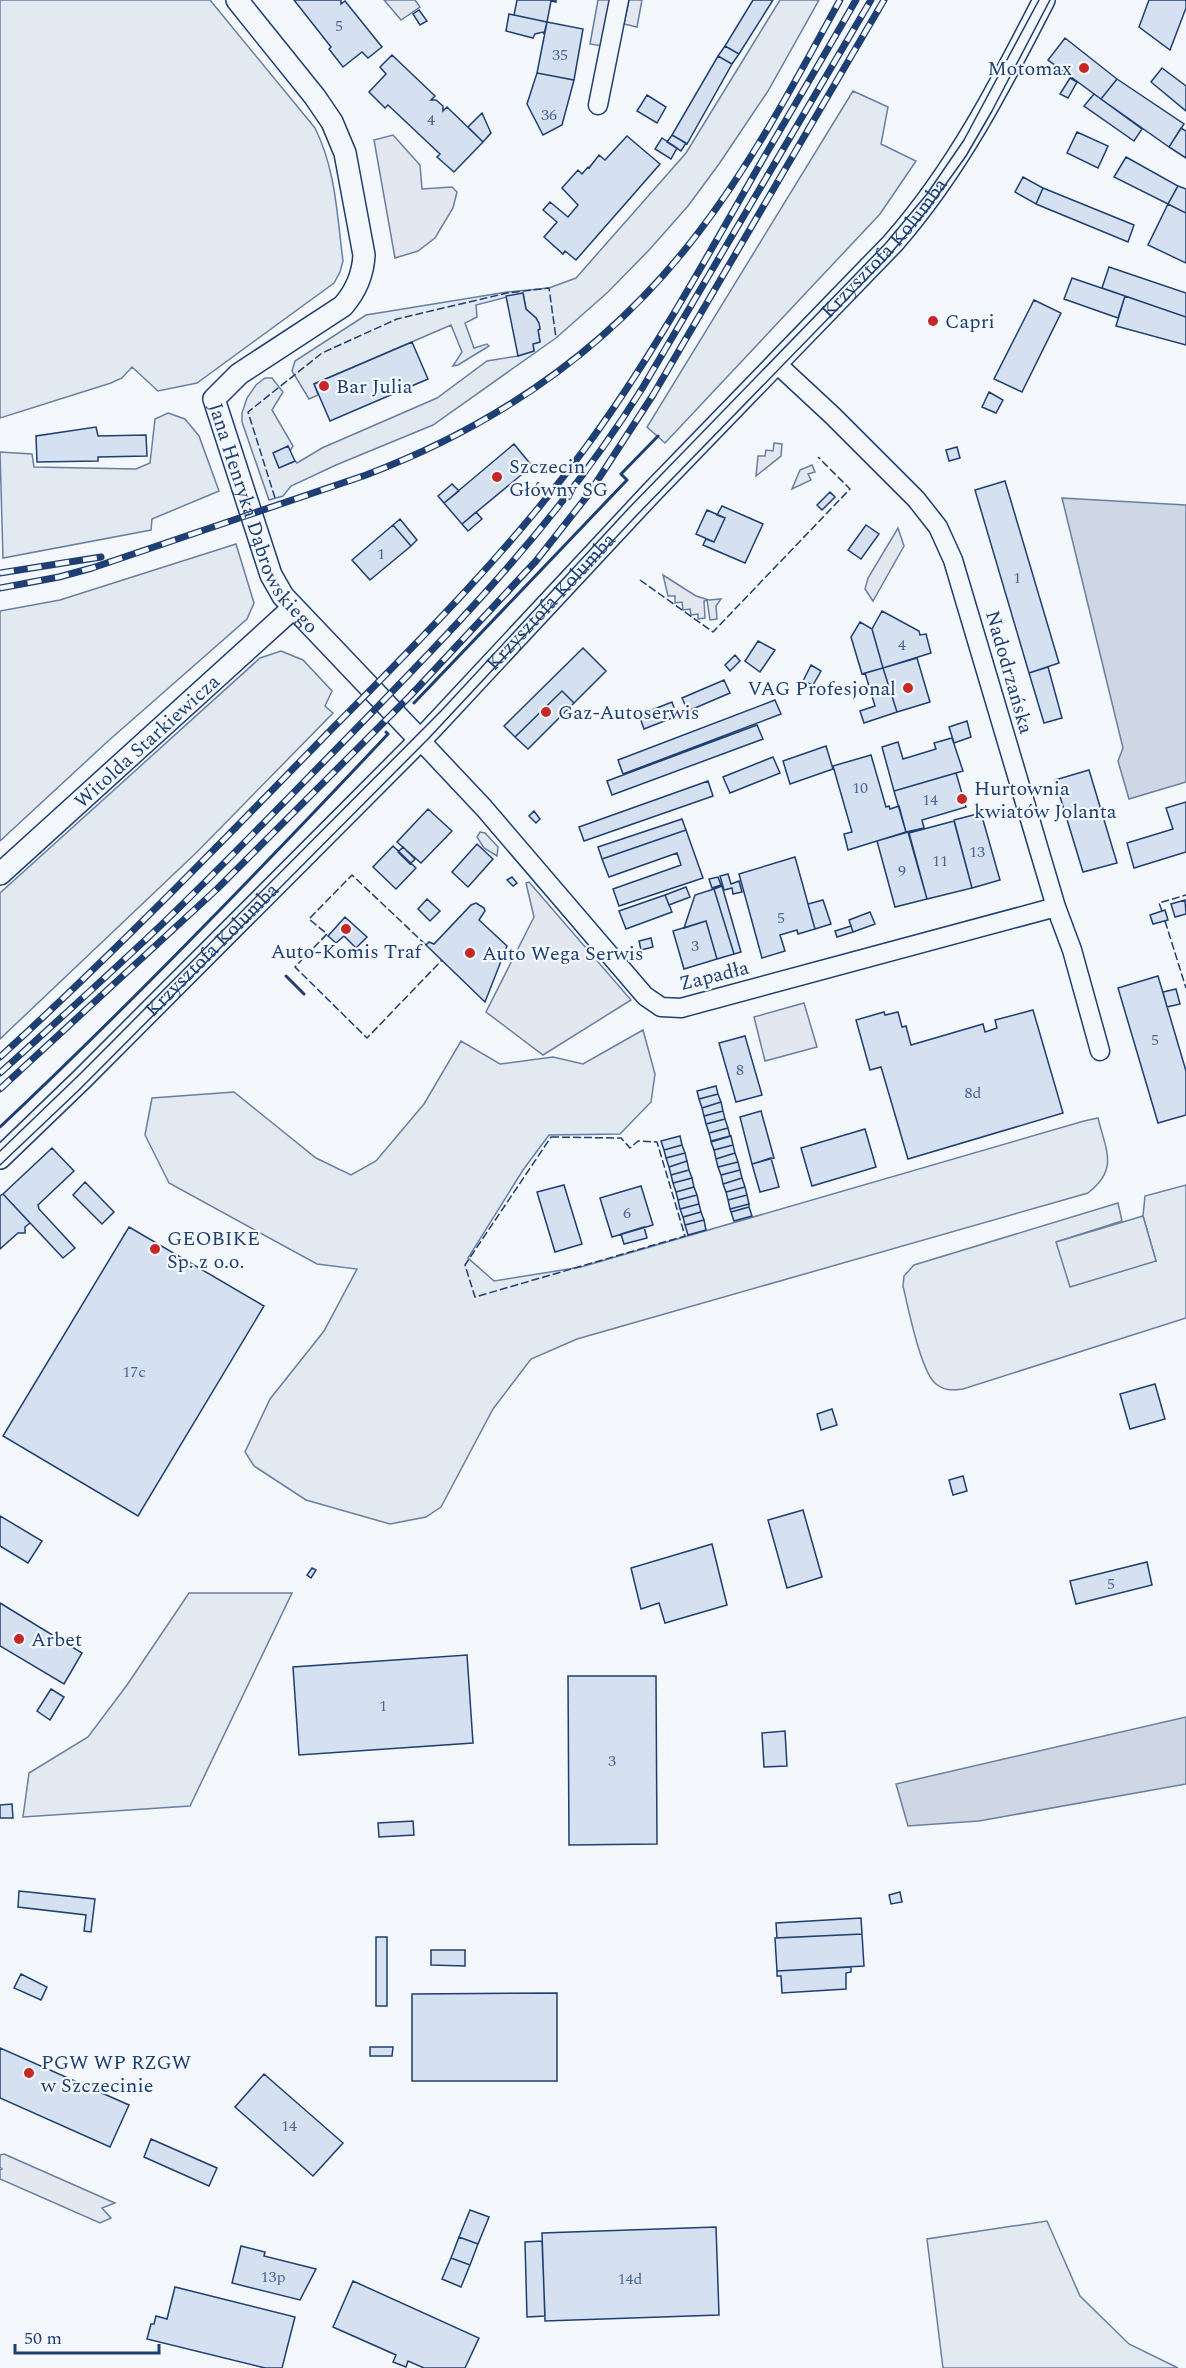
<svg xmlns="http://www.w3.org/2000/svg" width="1186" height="2368" font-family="Spectral,serif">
  <rect width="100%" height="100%" fill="#f4f7fb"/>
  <!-- green -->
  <path fill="#e3e9f0" stroke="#687fa3" stroke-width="1.5" d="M0,0h210l105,128c21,42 22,88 28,133l-3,11 -6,11 -137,100 -39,8 -26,-24 -10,11 -11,5 -111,35z
    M780,0h39l-51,91 -49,73 -31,42 -38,43 -42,43 -52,46 -123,87 -97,40 -45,21 -8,10 -14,4 -27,-78v-9l5,-15 9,-13 9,-7h7l11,14 -11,18 21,36 -3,5 -2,-5 -8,21 15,-6 2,2 25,-15 115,-50 50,-37 31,-5 16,-5 -1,-7 7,-2 -2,-12 2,-1 -4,-11 -10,-9 -3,-16 -47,12 1,12 -12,6 9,25 13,-4 2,2 -31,19 -5,1 9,-14 -11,-27 -137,59 4,11 -9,4 -17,-28 3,-10 71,-46 141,-23 42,-4 27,-10 110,-125z
    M853,91l35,16 -7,37 35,17 -36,53 -215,229 -18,-16z
    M168,413l17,6 14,17 20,55 -67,28 -1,11 -148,28 -3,-106 32,2 2,13 102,2 14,-6 5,-44z
    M236,544l18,59 -7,16 -140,123 -107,99v-230l60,-11z
    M281,651l22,9 29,31 -7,15 8,7 -136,139 -197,187v-146l260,-235z
    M480,832l5,1 13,14 -1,9 -13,-8 -7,-11z
    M643,1030l12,44 -4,28 -31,32 -71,1 -26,35 -55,88 26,23 87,-14 503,-146 14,-3c8,33 21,51 -10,75l-511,146 -46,20 -38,50 -52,98 -15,10 -36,7 -84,-24 -52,-34 -9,-14 25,-53 54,-68 33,-62 -40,-5 -148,-81 -24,-48 7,-37 82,-6 82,66 35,17 25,-14 48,-57 37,-63 39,23 53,-7 30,7z
    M1186,1185v133l-223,71c-11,1 -18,2 -27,-5 -15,-11 -28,-77 -33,-98l1,-10 10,-11 204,-62 4,18 -66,21 100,19 -13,-45 2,-20z
    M189,1593h103l-102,213 -167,11 6,-44 59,-36 39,-52z
    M1047,2221l33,75 49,48 49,24h-235l-16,-129z"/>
  <!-- parking -->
  <path fill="#e3e8f0" stroke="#687fa3" stroke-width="1.5" d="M384,0h31l5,7 -19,13z
    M598,0h14l-9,46 -13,-2z
    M629,0h13l-5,27 -13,-3z
    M393,135l27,30 2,24 30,-2 5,5 -4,16 -18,30 -17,13 -23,7 -21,-118z
    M774,443l8,1 -1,12 -25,20 2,-20h7l1,-6 7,1z
    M812,465l3,7 -7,2 3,6 -19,9 8,-19z
    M898,528l6,18 -31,55 -8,-12 3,-11z
    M663,575l33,21 13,4 12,-1 -5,7 1,13 -7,1 -3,-20 -3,1 1,17 -7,1v-5l-7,1 -1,-6 -7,1 -1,-8 -7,1v-7h-7z
    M529,882l102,118 -88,55 -57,-43 48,-95 -8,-34z
    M804,1003l13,44 -52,14 -11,-44z
    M1143,1216l13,45 -86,26 -14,-45z
    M4,2154l111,49 -13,5 9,10 -11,5 -100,-44v-9l2,-1 -2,-2v-12z"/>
  <!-- water -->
  <path fill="#cfd7e4" stroke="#687fa3" stroke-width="1.5" d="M1062,498l124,7v277l-57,17 -11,-38 5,-13z
    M1186,1717v67l-207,37 -71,5 -12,-42z"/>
  <!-- building -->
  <path fill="#d5e0f0" stroke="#1d3f73" stroke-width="1.5" d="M294,0h47v4l4,-3 37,46 -14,11 -6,-6 -19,15 -14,-18 2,-2z
    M517,0h39v2l-5,-1 -4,21 -33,-7z
    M753,0h20l-34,54 -14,-8z
    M1149,0h37v8l-16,42 -31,-23z
    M419,10l8,11 -7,4 -7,-11z
    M509,14l38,8 -3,12 -1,-2 -8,2 -2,4 -27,-7z
    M547,22l36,7 -9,51 -37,-7z
    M1065,38l52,41 -16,20 -53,-39z
    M725,46l14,8 -7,10 -14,-8z
    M392,55l43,41 -4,4h5l7,6v5l4,-4 36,35 -29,30 -17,-15 3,-3 -52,-49 -3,3 -16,-16 17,-18 -6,-7z
    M718,56l14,8 -45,80 -15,-9z
    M1162,68l24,18v25l-35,-29z
    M537,73l37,7 -12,45 -19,10 -16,-31z
    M1070,78l7,4 -9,16 -8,-4z
    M1117,79l67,45 -15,23 -68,-48z
    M1094,94l48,35 -8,12 -50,-35z
    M647,95l19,12 -9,16 -20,-12z
    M482,113l9,20 -8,9 -15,-15z
    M1181,128l5,3v27l-17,-11z
    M1077,132l31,14 -10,22 -31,-15z
    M672,135l14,8 -5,8 -14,-9z
    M627,136l33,28 -84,96 -11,-9 -2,3 -19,-17 13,-15 -14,-12 7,-8 18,15 10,-12 -16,-17 16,-18 4,4 6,-7 1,1 10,-13 6,5z
    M662,138l15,10 -6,11 -16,-10z
    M1126,157l52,29 -10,18 -54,-27z
    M1023,177l20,11 -7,16 -21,-12z
    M1178,186l8,3v24l-18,-9z
    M1043,188l91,37 -6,17 -92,-38z
    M1168,204l18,9v50l-38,-18z
    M1109,267l77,26v24l-84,-29z
    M1072,278l53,18 -7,22 -54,-19z
    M523,293l3,16 10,9 3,5 1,6 -2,1 2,12 -7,2 1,7 -16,5 -12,-60z
    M1125,296l61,21v28l-70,-19z
    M1034,300l27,13 -39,79 -28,-13z
    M412,342l16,37 -98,42 -16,-37z
    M989,392l14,8 -7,13 -14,-6z
    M96,427l2,9 48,-1 1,21 -49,1v4l-61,1 -1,-26z
    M514,444l18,22 -70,58 -18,-21z
    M288,446l7,15 -16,7 -6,-15z
    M957,447l3,11 -11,3 -3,-11z
    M1005,481l54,182 -30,10 -54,-183z
    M452,484l7,7 -15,12 -6,-7z
    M830,492l5,5 -13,13 -5,-5z
    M722,506l41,18 -18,39 -42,-18 3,-6 8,3 11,-24 -8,-3z
    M707,510l18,8 -11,24 -18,-8z
    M476,512l6,7 -14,12 -6,-7z
    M400,519l17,21 -6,6 -18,-21z
    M393,525l18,21 -41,34 -18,-20z
    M866,525l13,9 -18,25 -13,-9z
    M882,611l37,20 1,4 6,-1 5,19 -48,15 -11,-39z
    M860,622l12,7 11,39 -21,6 -11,-37z
    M758,641l17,9 -15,22 -15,-11z
    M583,648l23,23 -32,32 -12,-12 -47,46 -11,-11z
    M735,655l5,6 -10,10 -5,-6z
    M917,658l13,44 -33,10 -14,-44z
    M811,665l10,6 -8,14 -10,-4z
    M1048,667l14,51 -18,5 -15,-50z
    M883,668l14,44 -33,11 -4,-12 15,-5 -10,-33z
    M724,680l6,13 -42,18 -6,-13z
    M562,691l12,12 -46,46 -13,-12z
    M775,700l6,14 -158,60 -5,-14z
    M672,702l5,14 -33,13 -5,-14z
    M967,721l4,16 -17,6 -5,-16z
    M757,725l6,14 -151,56 -5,-14z
    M952,738l11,33 -69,20 -12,-44 16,-5 5,17 33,-10 -2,-6z
    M826,746l7,23 -43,15 -7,-23z
    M871,755l15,52 3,-1 1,3 9,-3 7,26 -58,18 -4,-16 8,-2 -19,-66z
    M773,757l7,16 -50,20 -7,-16z
    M1089,770l28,93 -34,9 -28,-92z
    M956,773l10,34 -44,13 2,8 -18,4 -12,-41z
    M708,781l5,15 -129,45 -5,-14z
    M1186,802v50l-52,16 -7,-25 46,-14 -7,-21z
    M428,809l24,22 -31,32 -24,-21z
    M534,811l6,8 -4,4 -7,-7z
    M981,813l19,67 -28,8 -18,-68z
    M682,819l4,11 -84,29 -4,-12z
    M954,821l18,67 -45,11 -18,-66z
    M686,830l17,48 -84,28 -6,-17 68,-24 -4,-12 -68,24 -7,-18z
    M908,832l19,67 -32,8 -18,-66z
    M477,844l16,15 -25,28 -16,-15z
    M393,846l23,22 -20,21 -23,-22z
    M403,847l12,12 -5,5 -12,-12z
    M795,857l20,72 -17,5 -1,-4 -17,5 5,16 -23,7 -23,-84z
    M728,874l3,10 8,-3 3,11 -9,2 -1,-6 -8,2 -4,-14z
    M512,877l5,6 -4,3 -6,-6z
    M718,877l3,8 -9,3 -3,-9z
    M722,886l19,66 -7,2 -20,-65z
    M686,887l4,10 -21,8 -4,-10z
    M714,889l20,65 -17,5 -11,-38 -22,7 11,-33z
    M665,895l7,17 -46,17 -7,-18z
    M427,899l13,12 -10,10 -12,-12z
    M823,900l8,24 -16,5 -7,-25z
    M1185,900l1,14 -11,3 -4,-13z
    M476,903l8,5 1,3 -6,9 28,26 -22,56 -59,-57 3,-3 5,2 37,-39z
    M1165,910l3,10 -15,4 -3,-9z
    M870,912l5,12 -22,8 -4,-12z
    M345,917l22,20 -11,11 -12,-12 -8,7 -8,-7z
    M706,921l11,38 -33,10 -11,-38z
    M851,926l2,6 -16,5 -2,-6z
    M651,938l2,9 -12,3 -2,-9z
    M1158,976l28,95v44l-28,8 -40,-135z
    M1176,989l4,15 -13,3 -4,-15z
    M1033,1010l30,103 -155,46 -27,-92 -11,3 -14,-50 28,-8 1,3 13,-3 4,15 4,-1 5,19 72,-21 2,8 12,-4 -2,-8z
    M745,1036l17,59 -26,7 -17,-59z
    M716,1086l2,8 -19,5 -2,-8z
    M718,1094l3,8 -19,6 -3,-9z
    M721,1102l2,9 -19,5 -2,-8z
    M723,1111l2,8 -19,5 -2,-8z
    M761,1111l13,47 -22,6 -12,-47z
    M725,1119l3,9 -19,5 -3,-9z
    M728,1128l2,8 -19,5 -2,-8z
    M865,1129l11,38 -64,19 -11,-38z
    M680,1136l2,9 -18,5 -3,-9z
    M731,1136l2,9 -19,5 -3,-8z
    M682,1145l3,8 -19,5 -2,-8z
    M733,1145l2,8 -19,6 -2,-9z
    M52,1148l22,23 -36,34 1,4 36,39 -12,10 -60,-64z
    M685,1153l2,8 -18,6 -3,-9z
    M735,1153l3,9 -20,5 -2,-8z
    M771,1158l8,29 -19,5 -8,-28z
    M687,1161l2,9 -18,5 -2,-8z
    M738,1162l2,8 -19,5 -3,-8z
    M689,1170l3,8 -19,5 -2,-8z
    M740,1170l2,8 -19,6 -2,-9z
    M692,1178l2,9 -18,5 -3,-9z
    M742,1178l3,9 -19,5 -3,-8z
    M85,1182l29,30 -12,12 -29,-29z
    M564,1185l18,59 -27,8 -18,-60z
    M641,1186l12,39 -41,12 -12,-39z
    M694,1187l3,8 -19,5 -2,-8z
    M745,1187l2,8 -19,5 -2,-8z
    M3,1194l27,29 -5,4v6h-7l-18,16v-53z
    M697,1195l2,9 -19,5 -2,-9z
    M747,1195l2,9 -19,5 -2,-9z
    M699,1204l2,8 -18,5 -3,-8z
    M749,1204v3l-18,5 -1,-3z
    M749,1207l3,9 -18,5 -3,-9z
    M701,1212l3,8 -19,5 -2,-8z
    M704,1220l2,10 -18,5 -3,-10z
    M129,1227l135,79 -126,210 -135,-80z
    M644,1227l3,11 -23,6 -3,-10z
    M1155,1384l10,35 -35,10 -10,-35z
    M832,1409l5,16 -16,5 -4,-16z
    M963,1476l4,15 -14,4 -4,-15z
    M803,1510l19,67 -35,11 -19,-68z
    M0,1516l42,25 -14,22 -28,-17z
    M712,1544l15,61 -62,18 -6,-20 -18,6 -10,-41z
    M1147,1562l5,23 -76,19 -6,-23z
    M312,1568l4,2 -5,8 -4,-3z
    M0,1603l82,50 -18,31 -64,-38z
    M467,1655l6,88 -174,12 -6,-88z
    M568,1676h88l1,168 -88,1z
    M51,1689l13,8 -14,23 -13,-9z
    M785,1731l2,35 -23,1 -2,-34z
    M12,1804l1,14h-13v-13z
    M413,1821l1,14 -35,2 -1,-14z
    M19,1891l76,8 -4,33 -7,-1 2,-16 -68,-8z
    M900,1892l2,10 -11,2 -2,-9z
    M861,1918l1,16 -85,4 -1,-15z
    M862,1934l2,32 -87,5 -2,-33z
    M376,1937h11v69h-11z
    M431,1950h34v16l-34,-1z
    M851,1967v5l-5,1v16l-64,4 -1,-17h-4v-5z
    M21,1974l26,13 -6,13 -27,-12z
    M557,1993v88h-145v-87z
    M370,2047h23l-1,9h-22z
    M0,2048l129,57 -19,42 -110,-49z
    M264,2074l79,69 -30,33 -78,-69z
    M151,2139l66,29 -8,18 -65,-29z
    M470,2210l19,7 -11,27 -19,-7z
    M716,2227l3,88 -174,6 -3,-88z
    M459,2237l19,7 -8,21 -19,-7z
    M542,2241l3,75 -18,1 -2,-75z
    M241,2246l24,6 -1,4 52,13 -16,31 -68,-17z
    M451,2258l19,7 -9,22 -19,-8z
    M353,2281l126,57 -14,30h-41l-16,-7 -2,6 -13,-5 3,-7 -63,-28z
    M175,2287l120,30 -13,51h-17l-118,-29 4,-15h3l2,-8 11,3z"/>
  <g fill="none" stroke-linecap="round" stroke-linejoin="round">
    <defs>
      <path id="minor" d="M598,105l21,-105
        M777,364l56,52 83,83 22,28 15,33 103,347 16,43 28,101
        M420,740l64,68 161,188 16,11 20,1 375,-101"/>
      <g id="tertiary">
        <path id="s1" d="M237,0l78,97 17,25 13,31 19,102c-1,20 -8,36 -21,51l-104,68 -25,25 57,176 12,21 137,144"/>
        <path id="s2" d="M0,874l293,-266"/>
        <path id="s3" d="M0,1158l82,-79 349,-350 220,-236 242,-250c64,-73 107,-157 151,-243"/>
      </g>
    </defs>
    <!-- minor casing -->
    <use href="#minor" stroke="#1d3f73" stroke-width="21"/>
    <!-- tertiary casing -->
    <use href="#tertiary" stroke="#1d3f73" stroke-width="24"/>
    <!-- minor -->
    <use href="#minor" stroke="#f4f7fb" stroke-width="18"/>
    <!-- tertiary -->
    <use href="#tertiary" stroke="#f4f7fb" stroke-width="21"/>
    <!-- tram -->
    <path stroke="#1d3f73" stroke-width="1.5" d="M0,1151l81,-78 361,-363 186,-201 258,-266 41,-49 37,-54 75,-140
      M0,1165l79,-75 350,-352 206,-221 251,-258 42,-50 38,-53 26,-45 58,-111"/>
    <defs>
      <path id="rail" d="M0,573l101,-16
        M0,588l59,-11 33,-9 274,-93c135,-51 248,-130 335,-246 54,-71 96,-151 139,-229
        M0,1057c112,-102 217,-210 323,-319 92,-93 185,-185 263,-291 65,-88 118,-185 173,-281 32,-55 65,-110 97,-166
        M0,1073c52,-47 105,-95 157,-144 66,-63 129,-129 194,-195 108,-111 209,-214 292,-347l228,-387
        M0,1089l217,-200 193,-193 126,-135 52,-66 65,-100 231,-395"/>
    </defs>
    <!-- rail casing -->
    <use href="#rail" stroke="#1d3f73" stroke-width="7"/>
    <!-- rail -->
    <use href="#rail" stroke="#f4f7fb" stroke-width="4.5" stroke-dasharray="14" stroke-linecap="butt"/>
    <!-- fence -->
    <path stroke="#1d3f73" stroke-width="1.5" stroke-dasharray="8 3" stroke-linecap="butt" d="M275,498l-27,-86 74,-59 75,-34 110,-26 42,-5 7,50
      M640,580l73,52 137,-143 -32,-32
      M1162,911l-3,-8 27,-8
      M1165,921l21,67
      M426,945l-74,-70 -43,44 18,15 -32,33 72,71 75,-78
      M551,1137l70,1 9,10 8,-7 19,1 28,94 -210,61 -10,-32z"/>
    <!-- wall -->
    <path stroke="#1d3f73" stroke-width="3" d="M414,703l213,-223 -6,-6 37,-38
      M286,976l18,18
      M0,1127c134,-126 262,-259 388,-393l-2,-2"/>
  </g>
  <!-- markers -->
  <g fill="#c62828" stroke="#f4f7fb" stroke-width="2">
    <circle cx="1084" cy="68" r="6"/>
    <circle cx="933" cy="321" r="6"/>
    <circle cx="324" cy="386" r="6"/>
    <circle cx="497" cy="477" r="6"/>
    <circle cx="908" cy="688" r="6"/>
    <circle cx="546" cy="712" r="6"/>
    <circle cx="962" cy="799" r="6"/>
    <circle cx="346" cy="929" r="6"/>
    <circle cx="470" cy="953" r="6"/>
    <circle cx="155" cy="1249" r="6"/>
    <circle cx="19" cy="1639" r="6"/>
    <circle cx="29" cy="2073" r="6"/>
  </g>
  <g text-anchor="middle" stroke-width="4.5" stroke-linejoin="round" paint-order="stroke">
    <!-- number labels -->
    <g font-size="16" fill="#4b6792">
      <text x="339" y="31">5</text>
      <text x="560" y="60">35</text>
      <text x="549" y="120">36</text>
      <text x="431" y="125">4</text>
      <text x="381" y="559">1</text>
      <text x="1017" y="583">1</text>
      <text x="902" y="650">4</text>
      <text x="860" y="793">10</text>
      <text x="930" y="805">14</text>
      <text x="977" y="857">13</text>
      <text x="940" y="866">11</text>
      <text x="902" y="876">9</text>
      <text x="781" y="923">5</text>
      <text x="695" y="951">3</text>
      <text x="1155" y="1045">5</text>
      <text x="740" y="1075">8</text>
      <text x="973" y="1098">8d</text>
      <text x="627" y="1218">6</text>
      <text x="134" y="1377">17c</text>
      <text x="1111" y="1589">5</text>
      <text x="383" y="1711">1</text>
      <text x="612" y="1766">3</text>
      <text x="289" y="2131">14</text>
      <text x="273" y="2282">13p</text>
      <text x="630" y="2284">14d</text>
    </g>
    <!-- poi labels -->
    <g font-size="20" fill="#1d3f73" stroke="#f4f7fb" text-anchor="start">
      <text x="1072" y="75" text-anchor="end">Motomax</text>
      <text x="945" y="328">Capri</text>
      <text x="336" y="393">Bar Julia</text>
      <text x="509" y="473">Szczecin<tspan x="509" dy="23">Główny SG</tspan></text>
      <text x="896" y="695" text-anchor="end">VAG Profesjonal</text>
      <text x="558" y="719">Gaz-Autoserwis</text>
      <text x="974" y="795">Hurtownia<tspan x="974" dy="23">kwiatów Jolanta</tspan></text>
      <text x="346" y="958" text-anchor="middle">Auto-Komis Traf</text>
      <text x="482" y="960">Auto Wega Serwis</text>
      <text x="167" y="1245">GEOBIKE<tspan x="167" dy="23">Sp. z o.o.</tspan></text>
      <text x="31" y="1646">Arbet</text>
      <text x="41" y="2069">PGW WP RZGW<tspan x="41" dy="23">w Szczecinie</tspan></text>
    </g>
    <!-- street labels -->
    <g font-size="20" fill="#1d3f73" stroke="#f4f7fb">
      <text dy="7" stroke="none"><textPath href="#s3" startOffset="1269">Krzysztofa Kolumba</textPath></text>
      <text dy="7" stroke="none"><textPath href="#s1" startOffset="638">Jana Henryka Dąbrowskiego</textPath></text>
      <text dy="7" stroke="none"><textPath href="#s3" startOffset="783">Krzysztofa Kolumba</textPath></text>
      <text transform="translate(1010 672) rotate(74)" y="7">Nadodrzańska</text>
      <text dy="7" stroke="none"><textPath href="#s2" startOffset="198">Witolda Starkiewicza</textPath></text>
      <text dy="7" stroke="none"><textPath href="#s3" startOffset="297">Krzysztofa Kolumba</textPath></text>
      <text transform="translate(714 975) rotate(-14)" y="7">Zapadła</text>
    </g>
  </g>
  <!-- scale -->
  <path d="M15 2344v9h144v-9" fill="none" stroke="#1d3f73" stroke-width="3"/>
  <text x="24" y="2344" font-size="18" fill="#1d3f73" stroke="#f4f7fb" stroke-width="4.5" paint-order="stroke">50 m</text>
</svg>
